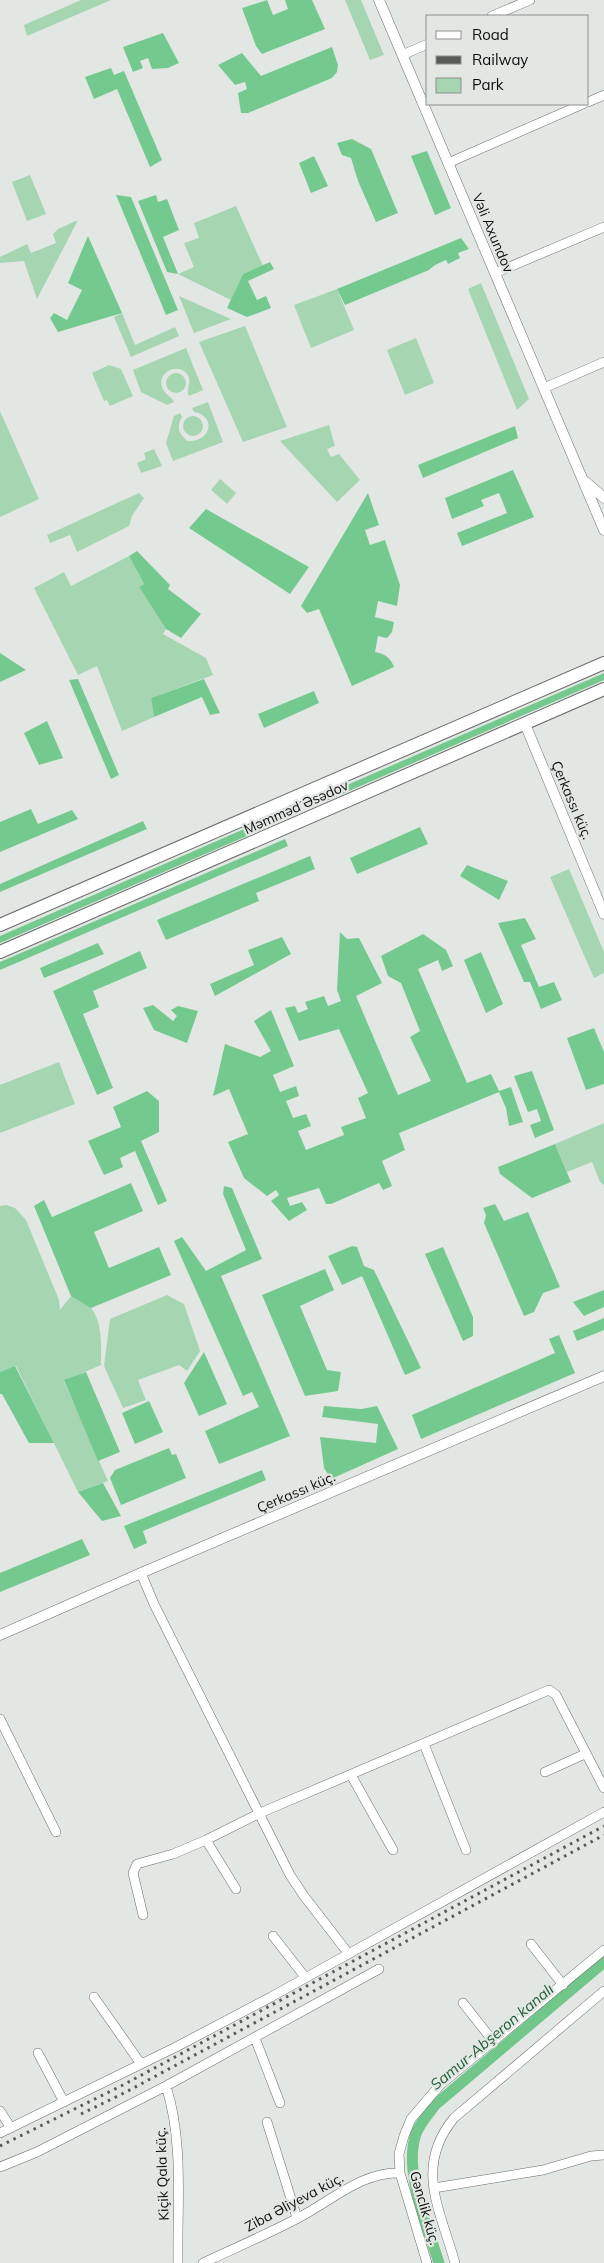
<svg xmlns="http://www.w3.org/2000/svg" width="604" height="2263" font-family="Mulish,sans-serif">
  <rect width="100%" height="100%" fill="#e3e7e4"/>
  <!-- green -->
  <path fill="#a5d6b1" d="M81,0h30l-84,36 -3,-11z
    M345,0h16l23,55 -14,5z
    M30,175l16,39 -19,7 -15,-39z
    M236,206l27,60 -20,8 -12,26 -53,-26 16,-7 -10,-24 15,-5 -5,-15z
    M78,220l-41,79 -13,-38 -24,2v-6l27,-13 4,9 25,-10 -3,-9 5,-5z
    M481,283l48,116 -12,11 -49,-121z
    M337,289l17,41 -43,18 -17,-43z
    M179,296l52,23 -37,14z
    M122,313l13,32 40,-18 4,9 -48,21 -17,-40z
    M245,326l42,101 -44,15 -44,-100z
    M416,338l18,45 -29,12 -18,-45z
    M186,348l17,42 -14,6c-4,-7 4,-15 -2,-22 -10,-12 -30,-1 -25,13 2,7 9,9 12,15l-7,3 -26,-13 -8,-22z
    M109,365l12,4 12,27 -23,10 -3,-6 -3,1 -12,-28z
    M166 383a10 10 0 1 1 20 0a10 10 0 1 1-20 0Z
    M208,402l15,40 -50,19 -7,-18 8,-27 6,-3 2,4c-6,10 -3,18 6,24 23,1 29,-25 6,-29l-2,-4z
    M0,411l39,88 -39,18z
    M183 426a10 10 0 1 1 20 0a10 10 0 1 1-20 0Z
    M329,425l6,21 -8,3 4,8 8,-3 21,26 -23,22 -57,-61z
    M154,449l8,17 -21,7 -4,-10 9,-4 -2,-6z
    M220,479l16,14 -9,11 -16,-14z
    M139,493l5,5 -12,18 -3,10 -52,26 -7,-17 -20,8 -3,-8z
    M129,556l15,28 -5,3 27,42 -3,5 43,24 7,17 -62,23 3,19 -32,14 -25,-65 -19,9 -44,-87 30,-16 7,14z
    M569,869l35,83v21l-10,5 -44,-101z
    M59,1062l16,42 -75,29v-48z
    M604,1123v62l-4,-3 -8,-20 -25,10 -12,-28z
    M6,1205l9,3 11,12 33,80 1,10 11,-14c6,4 17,8 21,13 11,16 9,38 9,56l-37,16 44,100 -30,11 -62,-126 -16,6v-166z
    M167,1295l17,9 16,47 -13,20 -8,-6 -41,15 8,20 -23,8 -19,-42 6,-47z"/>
  <!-- forest -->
  <path fill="#74ca8e" d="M267,0l6,15 15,-6 -3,-9h27l13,29 -63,25 -6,-8 -14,-38z
    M163,33l16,30 -11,5 -16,1 -4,-11 -8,3 3,7 -10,4 -10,-25z
    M332,47l6,18 -1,7 -5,6 -84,35h-7l-3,-20 9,-4 -2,-7 -10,3 -17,-20 24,-12 19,23z
    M111,68l3,7 10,-4 38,89 -12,7 -33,-78 -23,10 -9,-22z
    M352,139l19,10 27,64 -22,9 -18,-41 -7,-23 -9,-3 -5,-12z
    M427,151l24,57 -16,7 -24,-59z
    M314,156l14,30 -17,7 -12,-30z
    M116,195l15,2 47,113 -12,5z
    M156,195l2,7 9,-3 12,31 -16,7 15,37 -11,-2 -29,-71z
    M88,236l34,77 -64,19 -8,-14 4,-5 13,7 15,-30 -14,-7z
    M461,238l8,11 -11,4 2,5 -12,6 -2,-4 -11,5 -6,5 -84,35 -8,-16z
    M270,262l4,7 -26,12 9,19 9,-4 5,12 -24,9 -20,-9 16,-34z
    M515,426l3,12 -95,40 -5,-13z
    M513,470l21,47 -72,29 -5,-13 50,-20 -8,-20 -18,7 3,6 -32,13 -7,-21z
    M368,493l11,32 -14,5 5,15 15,-5 15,45 -3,21 -19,-5 -3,16 19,5 -2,10 -5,6 -9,-2 -3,16c10,2 15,5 19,15l-42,19 -33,-77 -12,4 -6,-7z
    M206,509l103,58 -19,27 -101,-66z
    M137,551l33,34 -2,4 33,25 -20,24 -15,-9 -27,-42 5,-3 -15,-28z
    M0,653l26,17 -26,12z
    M604,673v7l-278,121 -2,-6z
    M78,679l41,96 -8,4 -42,-99z
    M204,679l16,34 -10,2 -8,-18 -48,20 -3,-19z
    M314,691l5,12 -55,25 -6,-14z
    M47,721l16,37 -24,7 -15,-32z
    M31,809l7,15 34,-14 6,9 -78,33v-30z
    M276,815l3,7 -279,121v-7z
    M143,821l4,8 -147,63v-8z
    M420,827l8,17 -71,30 -7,-16z
    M285,839l3,7 -288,124v-8z
    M310,856l5,13 -59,24 3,8 -93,39 -9,-20z
    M467,865l41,16 -9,19 -39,-24z
    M525,918l11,21 -15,6 18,42 15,-5 8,18 -21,9 -11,-27h-6l-26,-59z
    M340,932l7,7 12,-1 23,45 -26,13 42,99 33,-14 -21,-44 10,-6 -19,-48 -13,-7 -7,-20 42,-22 23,16 7,16 -11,5 -4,-11 -20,9 49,114 24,-9 8,17 12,-4 12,35 -14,4 -3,-18 -7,-16 -100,41 6,17 -23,11 10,25 -9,4 -4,-7 -48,21h-5l-7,-16 -32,10 3,8 12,-4 5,8 -18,11 -18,-20 8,-6 -3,-5 -9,6 -23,-18 -16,-36 20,-8 -19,-45 -16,7 12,-52 35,13 11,-6 -17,-30 17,-11 23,56 -21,9 7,17 16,-6 3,10 -13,5 7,17 13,-4 5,12 -13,5 8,19 38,-15 -3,-8 25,-9 -8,-20 10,-5 -29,-64 -40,12 -14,-33 10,-2 3,7 10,-4 -3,-7 19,-6 4,10 13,-5 -4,-11z
    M282,937l9,17 -76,42 -5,-12 44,-19 -6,-15z
    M98,943l6,11 -60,24 -4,-10z
    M140,951l7,17 -54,23 6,16 -16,7 30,74 -16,7 -44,-104z
    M481,952l22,52 -17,9 -22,-53z
    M153,1005l20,16 4,-5 -6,-6 7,-4 20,5 -11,32 -33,-13 -11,-22z
    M594,1028l10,24v32l-18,6 -19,-52z
    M532,1071l22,59 -19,8 -5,-13 11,-4 -4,-12 -9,3 -14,-36z
    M147,1091l12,10v31l-18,9 26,60 -9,4 -23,-54 -15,7 3,9 -19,8 -16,-34 33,-14 -8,-20z
    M555,1144l16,38 -39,16 -32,-24 -2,-7z
    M131,1183l12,28 -49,21 15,36 50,-21 12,28 -80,33 -20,-12 -37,-90 10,-6 8,17z
    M224,1186l8,2 30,71 -41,17 69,160 -71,28 -14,-33 54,-24 -7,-15 -9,4 -69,-155 8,-4 24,34 40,-21 -23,-56z
    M495,1204l9,17 24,-9 32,75 -17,6 -9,19 -10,4 -40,-93 2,-8 -3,-7z
    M352,1246l5,1 7,19 10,4 47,98 -16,7 -43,-99 -20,9 -14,-29z
    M443,1247l30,70v19l-10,5 -38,-87z
    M325,1269l9,21 -34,16 27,64 14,2 -3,19 -33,5 -43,-101z
    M604,1290v17l-20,9 -11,-14z
    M604,1318v12l-27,11 -4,-10z
    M559,1335l16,38 -154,66 -9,-24 143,-62 -6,-14z
    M204,1352l23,52 -28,12 -15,-33z
    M15,1366l39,77h-25l-27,-49h-2v-22z
    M86,1372l34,80 -22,9 -34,-81z
    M149,1401l14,31 -28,12 -13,-31z
    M324,1406l37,3 16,-3 21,43 -67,30 -7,-11 -4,-31 56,6 2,-19 -56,-7z
    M169,1448l3,7 4,-1 10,24 -65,27 -11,-27 5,-8z
    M262,1470l4,10 -123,51 4,12 -13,6 -10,-23z
    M103,1483l18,33 -19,5 -24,-29z
    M82,1539l8,16 -90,37v-19z"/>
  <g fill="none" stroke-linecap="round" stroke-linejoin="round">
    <!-- canal -->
    <path stroke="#71c68a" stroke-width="11" d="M439,2263c-11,-36 -36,-92 -23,-129 3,-10 13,-20 19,-29l169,-143"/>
    <defs>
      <path id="minor" d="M492,16l38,-16
        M402,55l26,-11
        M588,102l16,-7
        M448,163l135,-59
        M495,273l109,-46
        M544,388l60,-26
        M141,1573l13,31 136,271 14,21 44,57
        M0,1719l56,113
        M424,1744l42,106
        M545,1772l40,-18
        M351,1775l42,75
        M206,1840l30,49
        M143,1915l-10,-42 4,-9 36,-10 33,-14 54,-27 289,-123 7,5 48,93
        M273,1936l32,41
        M531,1944l32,41
        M94,1997l47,67
        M463,2003l30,38
        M255,2038l25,65
        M38,2053l26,49
        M166,2086c18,56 11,119 12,177
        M0,2111l11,17
        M267,2122l30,96
        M0,2133l176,-86 95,-50 333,-185
        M0,2167l37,-15 129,-66 213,-117
        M434,2188l109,-18 48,-14 13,-1
        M203,2263c32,-15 65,-29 97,-46 31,-16 63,-46 100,-44
        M427,2263l-27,-90 -1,-19 5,-18 7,-17 29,-34 164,-135
        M455,2263c-15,-54 -41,-96 -1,-145l150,-127"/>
      <path id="tertiary" d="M379,0l225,530
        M586,482l18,16
        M525,724l79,190
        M0,1635l141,-62 463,-197"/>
      <path id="primary" d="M0,925l604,-262
        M0,952l604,-263"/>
    </defs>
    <!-- minor casing -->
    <use href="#minor" stroke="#6a6d6a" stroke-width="10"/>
    <!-- tertiary casing -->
    <use href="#tertiary" stroke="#6a6d6a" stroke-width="11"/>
    <!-- primary casing -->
    <use href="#primary" stroke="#6a6d6a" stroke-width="14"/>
    <!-- minor -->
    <use href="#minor" stroke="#fff" stroke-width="9"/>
    <!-- tertiary -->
    <use href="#tertiary" stroke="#fff" stroke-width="10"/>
    <!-- primary -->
    <use href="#primary" stroke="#fff" stroke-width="12"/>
    <!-- rail -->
    <path stroke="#585a58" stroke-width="3" stroke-dasharray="2.5 5" stroke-linecap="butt" d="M81,2114l45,-22 478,-257
      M0,2146l123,-61 481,-259"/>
  </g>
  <g text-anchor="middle" stroke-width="4.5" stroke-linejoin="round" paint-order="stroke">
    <!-- street labels -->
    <g font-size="14" fill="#0d0e0d" stroke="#e3e7e4">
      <text transform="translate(493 233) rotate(67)" y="5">Vəli Axundov</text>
      <text transform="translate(572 800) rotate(67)" y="5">Çerkassı küç.</text>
      <text transform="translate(296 807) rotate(-24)" y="5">Məmməd Əsədov</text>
      <text transform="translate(296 1492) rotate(-23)" y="5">Çerkassı küç.</text>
      <text transform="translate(162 2174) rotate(-92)" y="5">Kiçik Qala küç.</text>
      <text transform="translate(294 2202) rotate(-28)" y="5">Ziba Əliyeva küç.</text>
      <text transform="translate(425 2208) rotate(74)" y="5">Gənclik küç.</text>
    </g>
    <!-- water labels -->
    <g font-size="15" font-style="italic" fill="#215e37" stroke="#e3e7e4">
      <text transform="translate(492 2037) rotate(-40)" y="5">Samur-Abşeron kanalı</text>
    </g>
  </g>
  <!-- legend -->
  <rect x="426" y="15" width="162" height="90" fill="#e3e7e4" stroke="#8d908e"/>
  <rect x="436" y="31" width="25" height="8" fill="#ffffff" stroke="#8d908e"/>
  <text x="472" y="40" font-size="15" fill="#0d0e0d">Road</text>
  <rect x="436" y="56" width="25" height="8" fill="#585a58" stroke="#8d908e"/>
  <text x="472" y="65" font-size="15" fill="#0d0e0d">Railway</text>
  <rect x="436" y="78" width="25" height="15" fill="#a5d6b1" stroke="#8d908e"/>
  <text x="472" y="90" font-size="15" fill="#0d0e0d">Park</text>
</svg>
